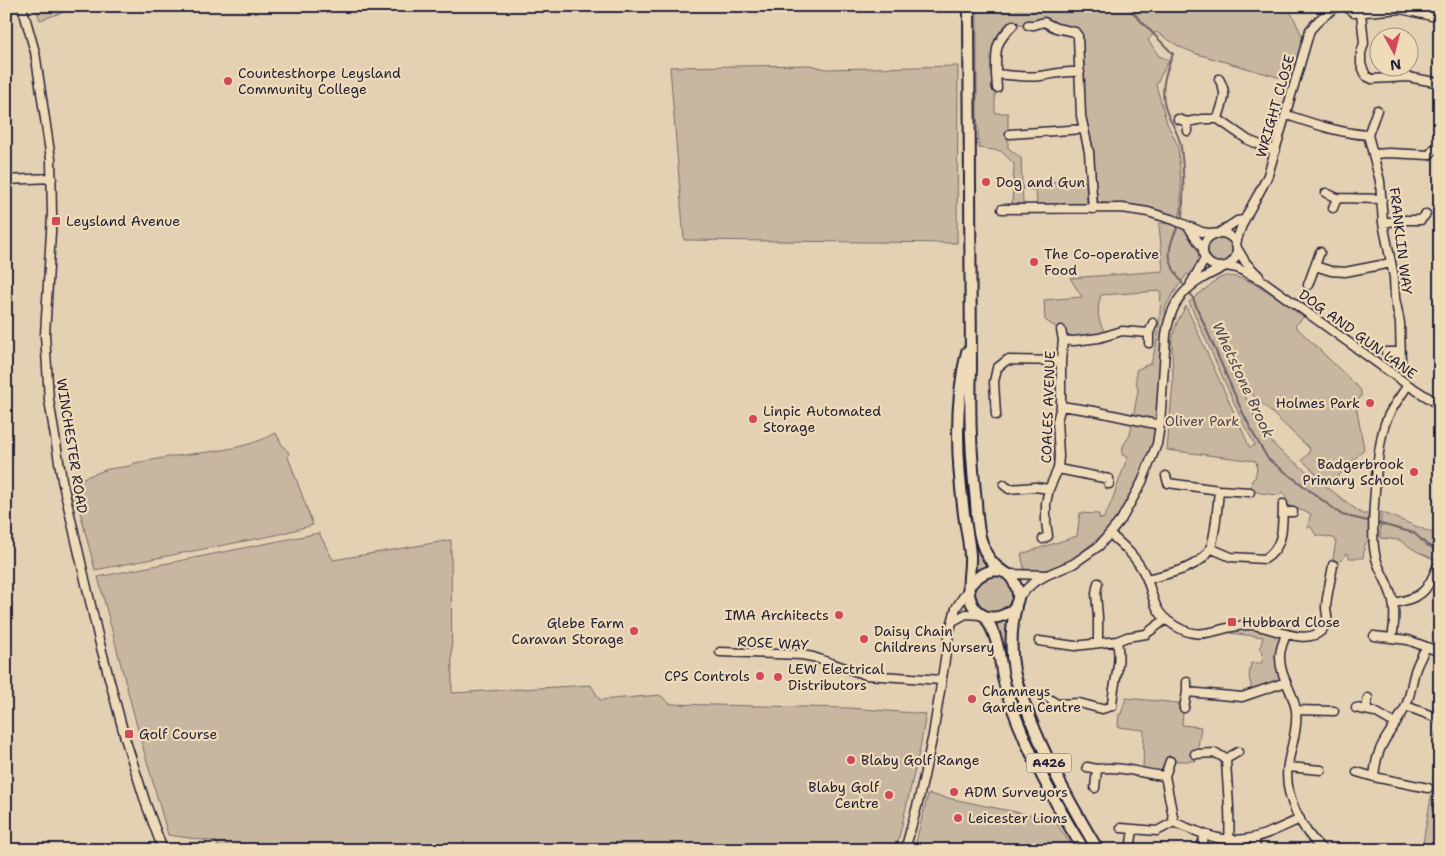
<svg xmlns="http://www.w3.org/2000/svg" width="1446" height="856" font-family="'Shantell Sans',sans-serif">
  <rect width="100%" height="100%" fill="#e4d0b2"/>
  <filter id="ink" filterUnits="userSpaceOnUse"><feTurbulence type="fractalNoise" baseFrequency=".02" numOctaves="2"/><feDisplacementMap in="SourceGraphic" scale="10" xChannelSelector="R" yChannelSelector="G"/><feConvolveMatrix kernelMatrix="1 2 1 2 8 2 1 2 1" color-interpolation-filters="sRGB"/></filter>
  <g filter="url(#ink)">
    <!-- green -->
    <path fill="#c7b6a0" stroke="#746c6e" d="M35,6h40l1,2 -36,12z
      M977,6h311l18,38 -11,38 -98,-28 -17,-7 -24,-15 -8,8 11,16 10,4 -13,25 11,38 11,23 3,38v26l-2,8 -27,-9 -54,-7 -15,-88 -1,-30h3l-2,-36 -16,-23 -11,-2 -31,3 -12,-5c-26,21 -21,38 -21,68l3,1v23h13v35l13,10 2,46h-11l2,-40 -13,-13 -22,-3 -2,-35z
      M810,65l16,4 132,-3 -1,177 -273,-3 -14,-173z
      M1082,180l4,2 1,23h-50l-1,-15h-5l1,-7z
      M1162,223c8,1 18,2 24,7 8,6 17,22 13,32 -2,5 -6,10 -9,14l-3,-2 -16,23 -6,11 3,13 -11,123 -37,78 -13,9 -35,29 -21,9 -4,6 -22,-3 -4,-18 56,-18 3,-23 19,1v4l4,1c11,-18 16,-42 25,-62l-6,-2 1,-9 7,-11 8,-45 -2,-9v-11l15,-7c8,-24 9,-47 10,-72l-60,4c-3,8 -4,22 0,30 2,4 4,6 6,11l-44,4 -3,-10 -15,-10 -1,-20 38,-3 -12,-19 93,-7 -4,-47z
      M1208 250a12 12 0 1 1 24 0a12 12 0 1 1-24 0Z
      M1227,276c25,0 57,27 77,41l-9,9 66,64v7l-7,7 2,1 8,44 -35,37 -27,-26 6,-6 2,-5 -79,-75 13,20 17,36 18,20 83,64h8l-1,26 -4,4 -2,14h-14l-1,-4h-3l-2,5 -4,3 -6,-3 3,-18 -2,-3 -18,-3 -5,-8h-4l4,-13 -24,-9 -2,-11 -3,-2 -3,3 -19,-2 -9,-4 1,-9 3,-2 2,-10 -1,-7 -89,-11 6,-67 -1,-44 5,-17 9,-16 64,142 5,-3 -11,-20 -55,-123 30,-24z
      M965,416l5,71 -5,-2z
      M276,433l6,12 7,8 -1,4 25,68 -37,10 -181,35 -17,-66 -5,-1c-3,-8 -1,-14 -1,-21l36,-13 22,-3 4,-3c19,-3 38,-7 57,-9 28,-3 60,-7 85,-21z
      M966,492l4,2 8,53 9,18 -12,5z
      M1381,512l59,24v26l-22,-10 -19,-12 -19,-2z
      M319,533l14,27 118,-20 1,153 139,-8 9,15 60,-5 10,9 179,4 77,6 -6,34 -24,102h-677l-2,-8 -49,-7 -30,-105 -40,-153z
      M975 594a19 19 0 1 1 38 0a19 19 0 1 1-38 0Z
      M1010,619l17,106 21,48 24,44 21,33h-5c-31,-53 -58,-107 -79,-165 -8,-20 -5,-41 -14,-63z
      M1249,625l37,9 -4,13 4,35 -33,12 -4,-17 2,-14h11l1,-12 -3,-2 3,-12 -33,-4 -4,-4z
      M1126,698l53,5v8l4,1 -1,13 19,2 -5,34h-26l-5,15 -22,-3 1,-43 -26,-3 1,-13h2z
      M1440,732v118h-4l-5,-5 -8,-2c5,-35 16,-73 12,-109z
      M928,794l126,26 21,30h-161z"/>
    <g fill="none" stroke-linecap="round" stroke-linejoin="round">
      <!-- stream -->
      <path stroke="#6b6468" stroke-width="2" d="M1128,6l10,12 35,36c-7,17 -13,34 -8,53 4,14 14,25 16,40 3,23 3,47 1,70
        M1178,226c-12,24 -12,36 5,58
        M1191,294l50,115 13,26 14,24 74,56 30,7
        M1377,523l37,10 13,12 13,6"/>
      <defs>
        <path id="minor" d="M22,6l13,46 16,107 1,56 -7,120 4,65 13,80 37,160 26,98 21,66 17,46
          M1345,6l9,7 47,-4 39,9
          M1361,13l3,30 -3,10v11l5,12 6,3 36,-2 32,6
          M1013,25c-19,19 -17,24 -17,49 14,1 30,4 44,2 14,-2 25,-5 40,-4
          M1028,25h6l10,-3 12,6 19,4 3,4 3,80 8,36 4,57
          M996,74l1,14
          M1287,115c27,9 53,18 81,20l12,46 3,42 11,54 1,21 5,25 1,40
          M1178,119l9,3
          M1218,119c4,-18 11,-22 1,-40
          M1188,131l-1,-9 16,-3h15l30,21 27,11
          M1010,134l74,-5
          M1368,135l9,-25
          M1374,154l15,-1 40,2 5,-6
          M6,180l46,-2
          M1326,193l11,5 45,1
          M1333,208l4,-10
          M1002,209l120,-1 26,4 26,8 28,12 13,2
          M1383,223l19,-3h19l5,-6
          M1188,226l15,23
          M1203 250a17 17 0 1 1 34 0a17 17 0 1 1-34 0Z
          M1217,234l20,-13 7,-1
          M1236,245c4,-24 22,-47 32,-70l42,-145 9,-10 18,-14
          M1237,248l9,15 13,13
          M1226,266l11,2 26,13 145,104 32,20
          M1315,266l5,-14
          M1191,283l14,-24
          M1308,285l7,-19 16,5 14,1 46,-9
          M1063,340l11,1 25,-3 23,-7 27,2
          M1149,343v-10l4,-10
          M1386,352h13
          M1061,406l33,5 66,14
          M996,415l-2,-33 3,-14 10,-8 54,1
          M1058,469l51,10v5
          M1004,485l5,4 26,-2 14,2
          M1219,490l31,2
          M1283,512h10
          M1110,534c15,13 28,25 36,43 7,16 7,33 22,44 35,27 50,2 84,4 20,2 53,21 69,6 2,-2 5,-6 6,-9 1,-5 -1,-10 -1,-15 1,-14 5,-28 7,-42
          M1043,539l5,-3 -2,-14v-19l3,-14 9,-20 1,-13 -2,-35 4,-15v-45l2,-21 -2,-10
          M1210,548l21,9 34,2c20,-13 17,-33 18,-55
          M1008,574l37,1
          M1147,579c20,-5 52,-10 63,-30 5,-10 8,-47 9,-59l-51,-7 -2,-7
          M1018,597l15,-14 14,-8 26,-11 26,-18 22,-26 21,-38 15,-38 3,-19 6,-90c6,-41 24,-51 58,-68
          M1394,603c26,-5 33,-10 43,-36
          M953,621l13,-7 15,1
          M1286,634c-2,7 -6,14 -6,22 -1,20 14,36 16,55 2,18 -5,36 -8,53 -5,30 13,66 35,86
          M1374,636l34,4 32,12
          M1392,638c3,-17 4,-33 -3,-49 -4,-12 -12,-22 -14,-35 -5,-24 2,-110 11,-133 5,-13 14,-24 22,-36
          M1039,641l36,5 42,-5 10,-4 19,-3 20,-15
          M1098,643v-26l-2,-24 2,-10
          M1426,647c-4,9 -10,18 -12,28 -3,11 -4,23 -9,33 -16,29 -28,34 -31,69l54,11
          M720,652l82,3 11,2 53,18 76,5
          M1187,692v-10
          M1048,698l9,6 22,-1 23,6 10,-3c1,-24 10,-40 5,-65
          M1406,706l34,13
          M1184,708l3,-16 55,5 44,-15
          M1356,708l19,4 19,11
          M1366,709l2,-11
          M1296,710l38,1
          M1195,754l21,-1 10,6c1,27 5,54 3,81
          M1226,759l12,-7
          M1170,761l-5,15 9,46c7,4 14,6 22,9 42,18 65,6 104,-12
          M1087,767l10,2
          M1288,767l33,3
          M1357,772l17,5
          M1095,788l2,-19c24,-4 44,5 68,7
          M1121,828l36,3 17,-9
          M1255,839l1,11
          M1131,843l2,-13
          M905,850l14,-51 14,-64 16,-101 7,-26 13,-20
          M1200,850l5,-15"/>
        <path id="major" d="M969,6l2,362c-2,44 0,89 5,134 1,13 1,28 6,41 3,12 10,21 20,28
          M967,352c-13,53 -10,109 -3,162 2,14 5,27 6,41 1,16 -5,35 2,49 6,12 19,17 32,11 5,-2 11,-7 13,-13 2,-5 1,-12 -2,-18 -9,-22 -33,-14 -45,1
          M1016,606c-5,21 -6,43 -2,65 3,16 10,31 16,47 18,46 42,89 68,132
          M985,617c18,26 13,51 23,79 19,54 45,105 76,154"/>
      </defs>
      <!-- minor casing -->
      <use href="#minor" stroke="#22223b" stroke-width="11"/>
      <!-- major casing -->
      <use href="#major" stroke="#22223b" stroke-width="14"/>
      <!-- minor -->
      <use href="#minor" stroke="#f0dbb9" stroke-width="8"/>
      <!-- major -->
      <use href="#major" stroke="#f0dbb9" stroke-width="10"/>
    </g>
  </g>
  <!-- markers -->
  <g fill="#d1495b" stroke="#f0dbb9" stroke-width="2">
    <circle cx="228" cy="81" r="5"/>
    <circle cx="986" cy="182" r="5"/>
    <rect x="51" y="216" width="10" height="10" rx="2.5"/>
    <circle cx="1034" cy="262" r="5"/>
    <circle cx="1370" cy="403" r="5"/>
    <circle cx="753" cy="419" r="5"/>
    <circle cx="1414" cy="472" r="5"/>
    <circle cx="839" cy="615" r="5"/>
    <rect x="1227" y="617" width="10" height="10" rx="2.5"/>
    <circle cx="634" cy="631" r="5"/>
    <circle cx="864" cy="639" r="5"/>
    <circle cx="760" cy="676" r="5"/>
    <circle cx="778" cy="677" r="5"/>
    <circle cx="972" cy="699" r="5"/>
    <rect x="124" y="729" width="10" height="10" rx="2.5"/>
    <circle cx="851" cy="760" r="5"/>
    <circle cx="954" cy="792" r="5"/>
    <circle cx="889" cy="795" r="5"/>
    <circle cx="958" cy="818" r="5"/>
  </g>
  <g text-anchor="middle" stroke-width="4.5" stroke-linejoin="round" paint-order="stroke">
    <!-- shield labels -->
    <rect fill="#f0dbb9" stroke="#605a61" stroke-width="1" x="1026.5" y="753.5" width="45" height="19" rx="4"/>
    <g font-size="12" font-weight="bold" fill="#22223b">
      <text x="1049" y="767">A426</text>
    </g>
    <!-- poi labels -->
    <g font-size="14" fill="#22223b" stroke="#f0dbb9" text-anchor="start">
      <text x="238" y="78">Countesthorpe Leysland<tspan x="238" dy="16">Community College</tspan></text>
      <text x="996" y="187">Dog and Gun</text>
      <text x="66" y="226">Leysland Avenue</text>
      <text x="1044" y="259">The Co-operative<tspan x="1044" dy="16">Food</tspan></text>
      <text x="1360" y="408" text-anchor="end">Holmes Park</text>
      <text x="763" y="416">Linpic Automated<tspan x="763" dy="16">Storage</tspan></text>
      <text x="1404" y="469" text-anchor="end">Badgerbrook<tspan x="1404" dy="16">Primary School</tspan></text>
      <text x="829" y="620" text-anchor="end">IMA Architects</text>
      <text x="1242" y="627">Hubbard Close</text>
      <text x="624" y="628" text-anchor="end">Glebe Farm<tspan x="624" dy="16">Caravan Storage</tspan></text>
      <text x="874" y="636">Daisy Chain<tspan x="874" dy="16">Childrens Nursery</tspan></text>
      <text x="788" y="674">LEW Electrical<tspan x="788" dy="16">Distributors</tspan></text>
      <text x="750" y="681" text-anchor="end">CPS Controls</text>
      <text x="982" y="696">Chamneys<tspan x="982" dy="16">Garden Centre</tspan></text>
      <text x="139" y="739">Golf Course</text>
      <text x="861" y="765">Blaby Golf Range</text>
      <text x="879" y="792" text-anchor="end">Blaby Golf<tspan x="879" dy="16">Centre</tspan></text>
      <text x="964" y="797">ADM Surveyors</text>
      <text x="968" y="823">Leicester Lions</text>
    </g>
    <!-- street labels -->
    <g font-size="14" fill="#22223b" stroke="#f0dbb9">
      <text transform="translate(1275 106) rotate(-74)" y="5">WRIGHT CLOSE</text>
      <text transform="translate(1401 241) rotate(83)" y="5">FRANKLIN WAY</text>
      <text transform="translate(1358 334) rotate(36)" y="5">DOG AND GUN LANE</text>
      <text transform="translate(1048 407) rotate(-88)" y="5">COALES AVENUE</text>
      <text transform="translate(72 446) rotate(81)" y="5">WINCHESTER ROAD</text>
      <text transform="translate(773 643) rotate(3)" y="5">ROSE WAY</text>
    </g>
    <!-- park labels -->
    <g font-size="14" fill="#4b4754" stroke="#f0dbb9">
      <text x="1202" y="426">Oliver Park</text>
    </g>
    <!-- water labels -->
    <g font-size="15" font-style="italic" fill="#4c4855" stroke="#f0dbb9">
      <text transform="translate(1243 380) rotate(65)" y="5">Whetstone Brook</text>
    </g>
  </g>
  <!-- margin -->
  <rect width="1446" height="856" fill="none" stroke="#f0dbb9" stroke-width="25"/>
  <rect x="12" y="12" width="1421" height="831" fill="none" stroke="#22223b" stroke-width="2" filter="url(#ink)"/>
  <!-- north arrow -->
  <g transform="translate(1394 52) rotate(173)"><circle r="24" fill="#f0dbb9" stroke="#9e9187"/>
  <path d="M0-4L9 19L0 12L-9 19Z" fill="#d1495b"/>
  <text y="-8" font-size="14" font-weight="bold" text-anchor="middle" fill="#22223b">N</text>
  </g>
</svg>
